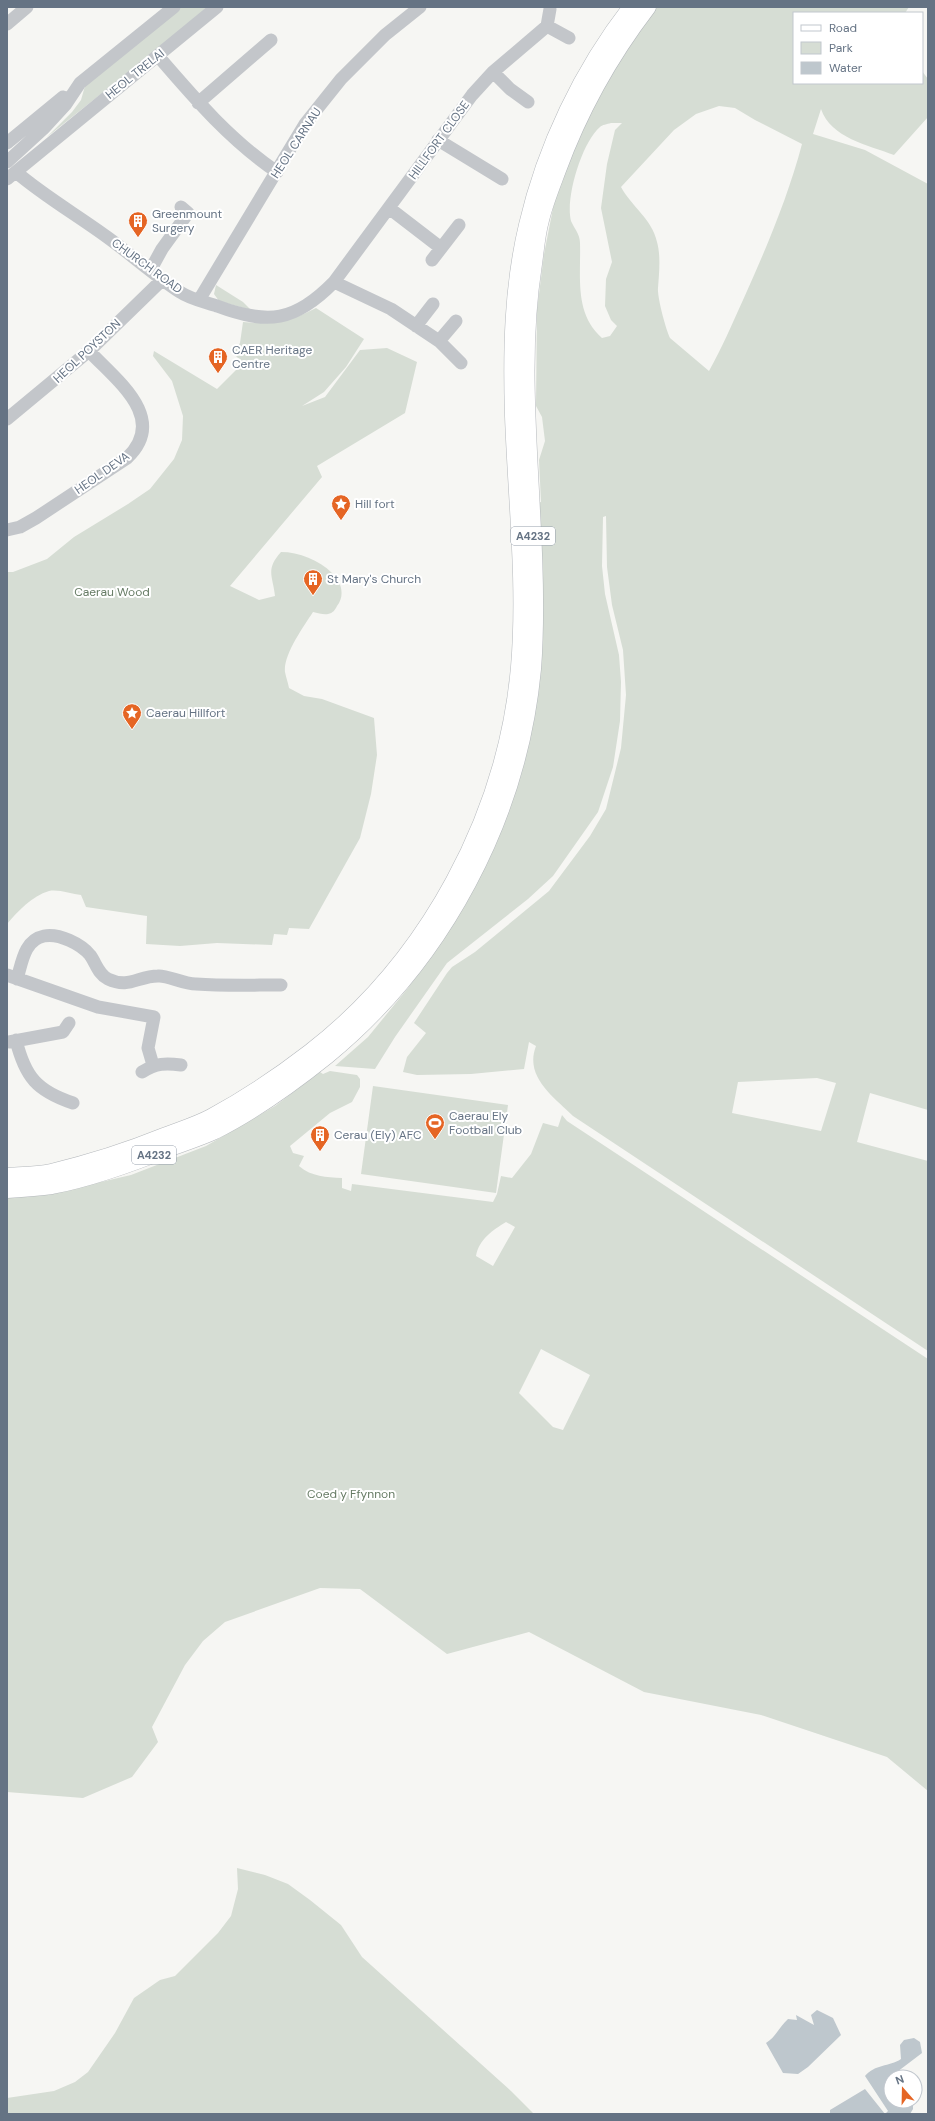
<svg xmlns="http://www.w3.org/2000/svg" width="935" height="2121" font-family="'DM Sans',sans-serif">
  <rect width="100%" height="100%" fill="#f6f6f3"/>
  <!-- green -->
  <path fill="#d6ddd4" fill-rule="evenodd" d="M180,7h30l-163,130 25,-25 9,-12 4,-14z
    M655,7h254l-4,6h-111v70h128v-12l6,8v38l-34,38c-26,-10 -63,-17 -73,-46l-8,25 52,16 63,34v926l-58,-17 -13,49 71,19v190l-355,-235c-19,-19 -49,-39 -37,-70l-7,-4 -5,27 -53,5 -54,1 -14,-3 4,-15 19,-24 -12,-10 33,-50 5,-6 23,-15 74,-61 41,-55 16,-27 15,-61 5,-53 -3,-45 -11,-45 -5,-38 -1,-51 -3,1 -1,49 3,28 14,61 2,27 -1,39 -7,46 -15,45 -45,64 -25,23 -81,64 -52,74 -20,32 -40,-3 33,-29 40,-49 40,-57 37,-67 51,-361 5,-1 -2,-42 6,-19 -3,-24 -6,-11 1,-96 7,-56 11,-56 22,-65 30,-57zM719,106l16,2 20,12 47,24c-14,53 -36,105 -59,156 -11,24 -21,48 -34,71l-39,-33c-4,-8 -13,-41 -12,-50 1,-14 3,-32 -1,-46 -5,-23 -25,-35 -36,-55l53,-57 22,-16zM611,123h11l-7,7 -8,34 -6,44 11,54 -6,17 -1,27 6,14 6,6 -7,10 -8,2c-28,-25 -21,-61 -22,-95 0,-9 -6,-15 -9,-22 -6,-23 11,-79 29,-94 2,-2 7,-3 11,-4zM817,1078l19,5 -15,48 -89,-18 6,-31z
    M216,285l27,17 8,8 -32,-9 -5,-7z
    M316,308l48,31 -18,28 -22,25 -22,14 23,-9 35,-47 27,-2 30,14 -12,51 -88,53 5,11 -92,109 29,14 16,-4c-2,-20 -10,-26 6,-44 18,0 38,8 51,21 10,9 13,23 5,33 -2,4 -4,7 -9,8 -4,1 -10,-1 -15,-2 -9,14 -30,43 -28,60 1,5 3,11 4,16l15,8 18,3 52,19 3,37 -6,39 -11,44 -51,91 -20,-1 -2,7 -13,-1 -2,11 -55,-2 -37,3 -34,-2 1,-28 -61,-9 -5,-12c-9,-1 -23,-6 -32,-4 -17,5 -31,20 -42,33v-352h6l34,-13 27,-22 54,-33 22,-15 24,-30 8,-19 1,-24 -11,-35 -19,-25 1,-5 63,38 26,-26 -10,-10 7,-10 3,-21c28,3 49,-1 73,-14z
    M330,1071l27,4 3,4v8l-8,15 -22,11 -40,33 3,7 11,3 -5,10c13,11 27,11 43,12v10l9,3 1,-7 141,18 4,-8 4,-18 11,2 19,-24 12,-31 15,4 4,-12 5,6 361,238v432l-41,-34 -126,-42 -117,-23 -115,-60 -82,22 -87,-65 -40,-1 -95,34 -22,19 -18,24 -33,62 6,15 -26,35 -49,21 -76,-6v-594l55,-7 69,-16 75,-29 69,-40 45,-34 3,2zM506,1222l9,5 -22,39 -17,-10c3,-17 17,-26 30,-34zM541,1349l49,26 -27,55 -10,-3 -34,-34z
    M373,1086l135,19 -12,88 -135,-19z
    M237,1868l28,7 23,9 22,16 31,25 21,32 149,134 23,23h-527v-16l47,-7 21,-9 13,-10 27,-39 19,-35 26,-18 15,-4 43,-43 13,-17 7,-27z"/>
  <!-- water -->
  <path fill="#bec7cd" d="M817,2010l16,8 8,17 -33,32 -10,7 -15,-1 -17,-30c10,-6 13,-16 22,-24l9,1 -1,-5 18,10 -3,-10z
    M914,2038l6,4 2,11 -25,19 -2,5h-4v24h22v8l-3,5h-25l3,-3 -23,-35c10,-12 24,-9 36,-17l-1,-14 4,-5z
    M865,2089l20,25h-55v-4z"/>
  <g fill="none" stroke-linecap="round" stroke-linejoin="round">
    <defs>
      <path id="major" d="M7,1176c14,-1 30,-1 44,-4 38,-9 76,-21 113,-36 15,-6 32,-11 47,-19 35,-19 68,-41 99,-65 118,-91 196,-237 209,-385 7,-83 -3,-168 -6,-251 -2,-64 -1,-129 14,-191 18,-78 55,-155 104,-218
        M7,1190c15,-1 30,-2 45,-4 41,-8 82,-23 121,-39 14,-5 29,-10 42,-16 40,-20 77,-47 112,-75 116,-95 192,-238 206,-387 4,-52 2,-106 -1,-158 -4,-83 -11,-164 2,-247 2,-14 3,-30 7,-44 4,-17 11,-34 17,-50 22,-60 51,-112 90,-163"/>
    </defs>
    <!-- major casing -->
    <use href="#major" stroke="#b4b8bc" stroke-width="17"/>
    <!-- minor -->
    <path stroke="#c3c6ca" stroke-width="13" d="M7,24l20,-17
      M547,26l22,12
      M158,56c37,43 72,84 119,116
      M493,72l17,17 18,13
      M198,103l73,-63
      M438,140l64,39
      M7,143l56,-46
      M7,162l36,-33 23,-25 14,-21 94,-76
      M16,172c28,24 61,43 91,65 25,18 48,39 73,55 10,7 25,10 37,14 51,19 78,16 117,-24l57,27 48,32 22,22
      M7,179l210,-172
      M389,208l52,40
      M432,260l27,-35
      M151,269l11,-20 26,-36 -7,-6
      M334,282l138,-187 21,-23 54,-46 3,-17
      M199,300l106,-176 36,-45 44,-44 35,-28
      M416,326l17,-22
      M439,341l17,-20
      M7,419l82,-68 74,-72
      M7,530l13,-3 16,-9 91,-60c42,-40 -11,-78 -38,-107
      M7,975l91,32 56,10 -6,31 5,17
      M17,979c5,-16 7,-39 27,-43 15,-3 37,8 46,19 6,8 8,19 18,24 21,10 30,-3 50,-3 9,-1 25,8 38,8 28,2 57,1 85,1
      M16,1040c9,37 21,51 57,63
      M9,1042l54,-10 6,-9
      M142,1072c14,-9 24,-9 39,-7"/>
    <!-- major -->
    <use href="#major" stroke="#fff" stroke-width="16"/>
  </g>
  <!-- icons -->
  <defs>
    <symbol id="building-pin" viewBox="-11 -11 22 30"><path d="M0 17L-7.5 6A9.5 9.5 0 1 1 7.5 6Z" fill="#e56524" stroke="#fff"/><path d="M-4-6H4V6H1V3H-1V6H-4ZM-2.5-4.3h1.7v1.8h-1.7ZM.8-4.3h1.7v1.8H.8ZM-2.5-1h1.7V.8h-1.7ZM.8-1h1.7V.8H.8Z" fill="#fff"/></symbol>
    <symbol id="sight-pin" viewBox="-11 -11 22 30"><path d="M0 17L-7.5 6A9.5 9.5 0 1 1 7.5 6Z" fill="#e56524" stroke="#fff"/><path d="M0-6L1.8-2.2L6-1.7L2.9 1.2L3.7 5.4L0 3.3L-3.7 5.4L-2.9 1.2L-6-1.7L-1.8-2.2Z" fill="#fff"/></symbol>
    <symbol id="stadium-pin" viewBox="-11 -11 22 30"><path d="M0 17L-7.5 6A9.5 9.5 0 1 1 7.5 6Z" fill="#e56524" stroke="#fff"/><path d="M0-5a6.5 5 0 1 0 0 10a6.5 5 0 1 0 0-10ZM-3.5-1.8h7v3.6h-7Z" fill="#fff"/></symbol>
  </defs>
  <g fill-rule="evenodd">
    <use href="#building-pin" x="127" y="210" width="22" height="30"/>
    <use href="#building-pin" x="207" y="346" width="22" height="30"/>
    <use href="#sight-pin" x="330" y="493" width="22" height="30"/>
    <use href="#building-pin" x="302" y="568" width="22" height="30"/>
    <use href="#sight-pin" x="121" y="702" width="22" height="30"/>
    <use href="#stadium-pin" x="424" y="1112" width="22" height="30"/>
    <use href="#building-pin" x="309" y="1124" width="22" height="30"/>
  </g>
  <g text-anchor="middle" stroke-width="4" stroke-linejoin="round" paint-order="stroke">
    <!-- shield labels -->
    <g fill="#fff" stroke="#939da9" stroke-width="1">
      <rect x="511" y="527" width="44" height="18" rx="3"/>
      <rect x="132" y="1146" width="44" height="18" rx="3"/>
    </g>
    <g font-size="11" font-weight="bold" fill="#657384">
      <text x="533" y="540">A4232</text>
      <text x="154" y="1159">A4232</text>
    </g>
    <!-- street labels -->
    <g font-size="12" fill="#657384" stroke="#fff">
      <text transform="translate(135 74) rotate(-39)" y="4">HEOL TRELAI</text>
      <text transform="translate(439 140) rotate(-54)" y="4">HILLFORT CLOSE</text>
      <text transform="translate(296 143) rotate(-57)" y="4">HEOL CARNAU</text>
      <text transform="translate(147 266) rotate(36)" y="4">CHURCH ROAD</text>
      <text transform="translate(87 351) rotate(-43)" y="4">HEOL POYSTON</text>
      <text transform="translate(102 473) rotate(-35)" y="4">HEOL DEVA</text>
    </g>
    <!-- poi labels -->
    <g font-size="12" fill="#657384" stroke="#fff" text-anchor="start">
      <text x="152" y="218">Greenmount<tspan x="152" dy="14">Surgery</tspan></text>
      <text x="232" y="354">CAER Heritage<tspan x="232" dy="14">Centre</tspan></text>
      <text x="355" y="508">Hill fort</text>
      <text x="327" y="583">St Mary's Church</text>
      <text x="146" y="717">Caerau Hillfort</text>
      <text x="449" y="1120">Caerau Ely<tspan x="449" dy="14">Football Club</tspan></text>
      <text x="334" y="1139">Cerau (Ely) AFC</text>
    </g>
    <!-- park labels -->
    <g font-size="12" fill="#667b64" stroke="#fff">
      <text x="112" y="596">Caerau Wood</text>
      <text x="351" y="1498">Coed y Ffynnon</text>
    </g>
  </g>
  <!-- border -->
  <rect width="935" height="2121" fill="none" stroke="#657384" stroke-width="16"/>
  <!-- legend -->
  <rect x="793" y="12" width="130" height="72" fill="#ffffff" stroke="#c1c7ce"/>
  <rect x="801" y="25" width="20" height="6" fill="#ffffff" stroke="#c1c7ce"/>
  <text x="829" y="32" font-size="12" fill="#657384">Road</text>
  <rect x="801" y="42" width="20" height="12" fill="#d6ddd4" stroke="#c1c7ce"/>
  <text x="829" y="52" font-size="12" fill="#657384">Park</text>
  <rect x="801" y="62" width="20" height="12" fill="#bec7cd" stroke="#c1c7ce"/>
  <text x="829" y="72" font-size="12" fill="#657384">Water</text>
  <!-- north arrow -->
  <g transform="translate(903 2089) rotate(340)"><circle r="19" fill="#ffffff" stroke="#c1c7ce"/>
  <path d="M0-3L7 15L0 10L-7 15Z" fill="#e56524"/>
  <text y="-6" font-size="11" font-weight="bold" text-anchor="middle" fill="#657384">N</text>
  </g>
</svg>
